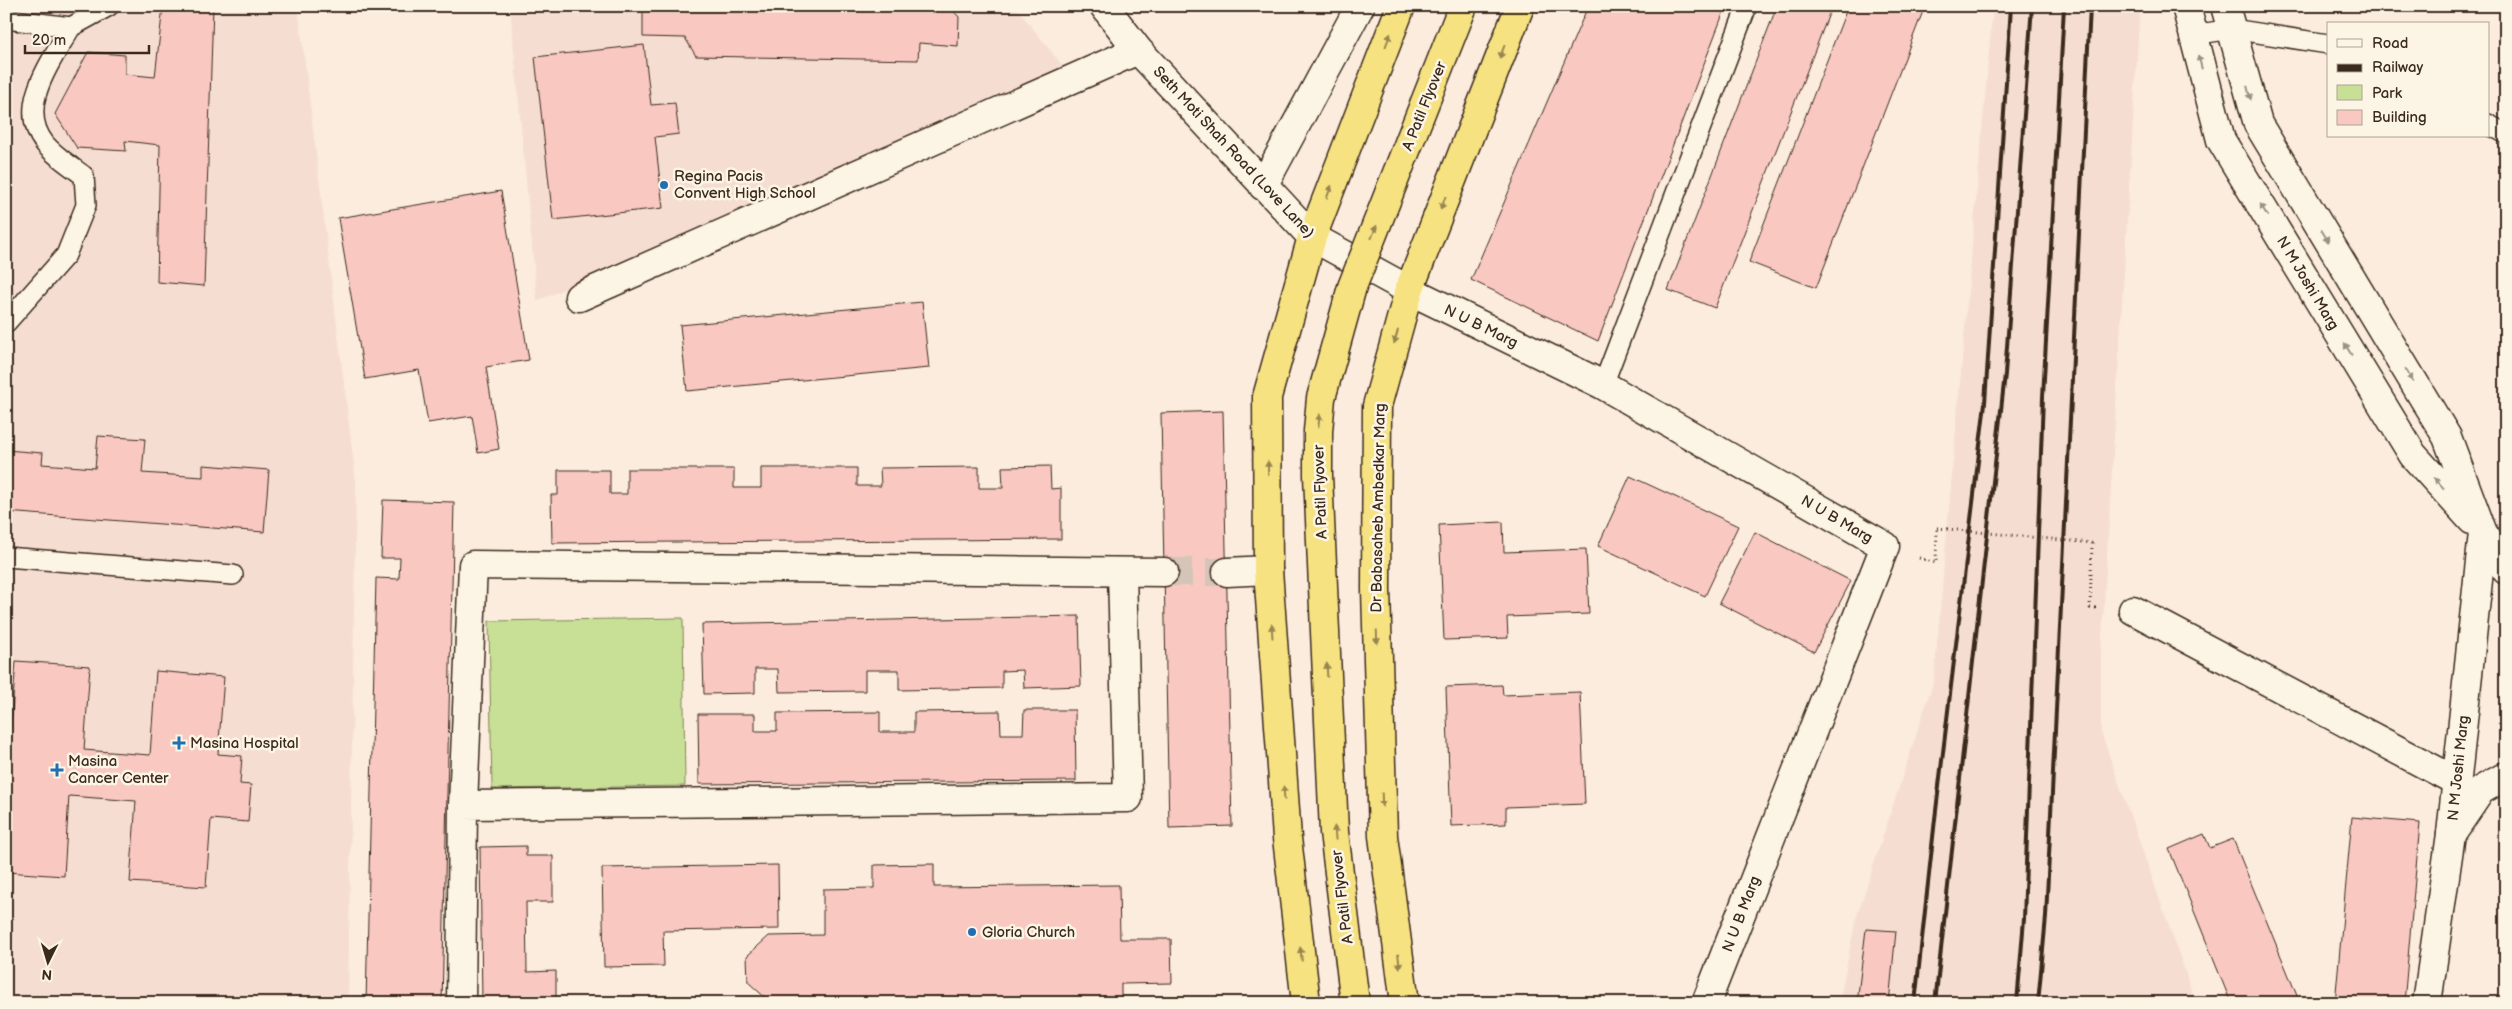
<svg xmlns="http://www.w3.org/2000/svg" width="2512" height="1009" font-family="'Balsamiq Sans',sans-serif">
  <rect width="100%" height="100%" fill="#fbecde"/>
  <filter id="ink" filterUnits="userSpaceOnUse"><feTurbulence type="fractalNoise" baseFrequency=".02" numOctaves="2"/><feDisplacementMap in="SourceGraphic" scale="10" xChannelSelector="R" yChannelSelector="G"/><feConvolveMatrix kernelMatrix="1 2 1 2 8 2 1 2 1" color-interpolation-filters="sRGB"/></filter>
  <g filter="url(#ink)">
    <!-- built -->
    <path fill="#f6ddd1" d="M6,6h292l58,476 -8,521h-342z
      M510,6h505l51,64 -529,231z
      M1993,6h147l-39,647v79l95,271h-357l17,-84 78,-239z"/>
    <!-- green -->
    <path fill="#c8e095" stroke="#82855a" d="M683,618l2,168 -193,3 -3,-168z"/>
    <!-- building -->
    <path fill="#f8c8c1" stroke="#3b2a1e" d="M163,6h50l-9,280 -47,-4 3,-137 -35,-4 1,10 -49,-3 -22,-34 33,-62 37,3v19l30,3z
      M643,6h306l10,11 -1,29 -39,-3 -1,17 -222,-4 -11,-18 -42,-1z
      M1588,6h138l-128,335 -127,-61z
      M1777,6h55l-117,302 -47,-18z
      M1848,6h77l-109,282 -67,-26z
      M644,45l7,60 24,-2 4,31 -24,3 8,71 -110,12 -18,-163z
      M501,191l28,169 -43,7 13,82 -21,4 -6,-37 -44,7 -9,-53 -54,9 -27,-161z
      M922,302l7,66 -242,23 -7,-66z
      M1223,411l9,415 -63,2 -8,-415z
      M98,436l47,3 -3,34 61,4v-12l66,5 -5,62 -258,-20v-62l37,3 -1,11 53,4z
      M1050,466l1,23 10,-1v51l-509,4 -1,-48h7v-25h52v24h17v-25h107v19h27v-20h96v18h24l-1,-18 99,-1v21h24l-1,-21z
      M1630,476l108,50 -33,70 -107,-50z
      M383,500l71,2 -12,501h-76l10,-425 23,1 1,-21h-19z
      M1503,522l1,30 82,-3 3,65 -82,3 1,21 -64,2 -5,-115z
      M1755,532l96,49 -37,71 -95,-49z
      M1079,616l2,70 -57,2 -1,-18 -21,1v17l-103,2v-20h-34v21l-86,1 -1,-23h-23v24l-51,1 -2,-70z
      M16,661l74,5 -6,84 66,5 6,-84 68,6 -6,77 24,2 -2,28 11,1 -3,37 -37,-3 -5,68 -76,-5 6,-81 -67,-5 -5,80 -58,-4v-83z
      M1502,685l1,10 77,-3 5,112 -79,3v17l-55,2 -5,-139z
      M1024,710h51l1,71 -377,3 -1,-70h57v17h22v-18l103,-1v20h34v-20l86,-1 1,23h22z
      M2352,817l68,6 -16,180h-69z
      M2204,834l6,14 23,-9 67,164h-69l-62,-154z
      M526,846v10h27v46h-27l1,70 29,-1v32h-74l-2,-156z
      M934,864v23l185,-2 1,54h51l1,44 -51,1v19h-297l-54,-1 -22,-20 -1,-26 22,-20 54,-1v-46l51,-1v-23z
      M778,865l1,64 -116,2 1,35 -60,1 -2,-99z
      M1866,929l30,2 -7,72h-32z"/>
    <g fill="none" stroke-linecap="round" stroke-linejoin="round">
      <!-- minor-tunnel -->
      <path stroke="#d5c5b8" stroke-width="28" stroke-dasharray="28 14" stroke-linecap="butt" d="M1164,572h63"/>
      <defs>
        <path id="service" d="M6,19l65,8c-19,34 -56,80 -26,117 10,12 26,22 39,32l2,29 -20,50 -60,68
          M71,27l38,-21
          M2193,35l39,-6 96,15
          M2488,124l18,10
          M1603,385l144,-379
          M6,557l227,18"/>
        <path id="minor" d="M1104,6l34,44 174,187 97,53 194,95 282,161 -179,457
          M1263,186l97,-180
          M579,297l559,-247
          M1227,572l41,-2
          M2133,610l323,171
          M463,805l665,-7 -6,-225
          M461,1003l2,-198 10,-240 691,7"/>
        <path id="tertiary" d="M2483,533l23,37
          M2451,834l30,-44 25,-14"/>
        <path id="secondary" d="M2186,6l35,134 192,315 59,65
          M2225,6l33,118 189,313 36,96 -32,301 -24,169"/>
        <path id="trunk" d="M1306,1003l-19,-165 -19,-268 -1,-173 45,-160 89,-231
          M1405,1003l-22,-167 -7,-247 1,-183 32,-116 111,-284"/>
      </defs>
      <!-- service casing -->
      <use href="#service" stroke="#3b2a1e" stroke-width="22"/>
      <!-- minor casing -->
      <use href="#minor" stroke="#3b2a1e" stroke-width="31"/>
      <!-- tertiary casing -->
      <use href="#tertiary" stroke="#3b2a1e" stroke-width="31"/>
      <!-- secondary casing -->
      <use href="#secondary" stroke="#3b2a1e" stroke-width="31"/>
      <!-- trunk casing -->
      <use href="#trunk" stroke="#3b2a1e" stroke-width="31"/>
      <!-- path -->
      <path stroke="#3b2a1e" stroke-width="3" stroke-dasharray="1 4" stroke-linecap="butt" d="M2092,543l-2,65h10
        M1919,558l17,5 1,-35"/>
      <!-- service -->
      <use href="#service" stroke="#fcf5e5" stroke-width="19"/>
      <!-- minor -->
      <use href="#minor" stroke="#fcf5e5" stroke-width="28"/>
      <!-- tertiary -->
      <use href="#tertiary" stroke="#fcf5e5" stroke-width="28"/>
      <!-- secondary -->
      <use href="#secondary" stroke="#fcf5e5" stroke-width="28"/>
      <!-- trunk -->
      <use href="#trunk" stroke="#f7e281" stroke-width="28"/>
      <!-- rail -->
      <path stroke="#3b2a1e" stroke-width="4" d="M1915,1003l20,-184 50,-416 26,-397
        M1935,1003l70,-629 27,-368
        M2017,1003l7,-84 19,-522 21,-391
        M2038,1003l8,-86 44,-911"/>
      <defs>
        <path id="trunk-bridge" d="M1355,1003l-21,-171 -16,-357v-44l3,-33 31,-111 111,-281"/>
      </defs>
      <!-- trunk-bridge casing -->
      <use href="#trunk-bridge" stroke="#3b2a1e" stroke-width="31" stroke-linecap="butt"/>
      <!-- path-bridge -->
      <path stroke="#3b2a1e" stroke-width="3" stroke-dasharray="1 4" stroke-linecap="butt" d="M1937,528l155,15"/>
      <!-- trunk-bridge -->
      <use href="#trunk-bridge" stroke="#f7e281" stroke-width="28"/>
    </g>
    <!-- one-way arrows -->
    <defs><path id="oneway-solid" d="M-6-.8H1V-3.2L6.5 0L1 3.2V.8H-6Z" transform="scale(1.25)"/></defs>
    <g fill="#998650">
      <use href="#oneway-solid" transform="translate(1388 40) rotate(-69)"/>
      <use href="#oneway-solid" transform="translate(1502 52) rotate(111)"/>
      <use href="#oneway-solid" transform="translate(1329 192) rotate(-69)"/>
      <use href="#oneway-solid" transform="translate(1443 203) rotate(111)"/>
      <use href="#oneway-solid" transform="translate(1374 232) rotate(-68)"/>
      <use href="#oneway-solid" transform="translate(1396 337) rotate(106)"/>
      <use href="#oneway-solid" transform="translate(1319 421) rotate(-84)"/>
      <use href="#oneway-solid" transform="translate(1268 468) rotate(-90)"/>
      <use href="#oneway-solid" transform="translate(1272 631) rotate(-94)"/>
      <use href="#oneway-solid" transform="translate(1377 637) rotate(88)"/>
      <use href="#oneway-solid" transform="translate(1327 670) rotate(-92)"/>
      <use href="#oneway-solid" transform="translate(1284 793) rotate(-94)"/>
      <use href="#oneway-solid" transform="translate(1382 800) rotate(88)"/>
      <use href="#oneway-solid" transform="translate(1335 833) rotate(-95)"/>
      <use href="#oneway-solid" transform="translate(1301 954) rotate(-97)"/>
      <use href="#oneway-solid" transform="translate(1399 961) rotate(83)"/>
    </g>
    <g fill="#9c9082">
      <use href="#oneway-solid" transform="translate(2200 62) rotate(-105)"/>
      <use href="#oneway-solid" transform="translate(2249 93) rotate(75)"/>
      <use href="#oneway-solid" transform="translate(2264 210) rotate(-121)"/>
      <use href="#oneway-solid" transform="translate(2325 236) rotate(59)"/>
      <use href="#oneway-solid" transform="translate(2348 349) rotate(-121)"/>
      <use href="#oneway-solid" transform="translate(2409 375) rotate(59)"/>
      <use href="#oneway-solid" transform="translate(2439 483) rotate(-132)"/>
    </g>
  </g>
  <!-- markers -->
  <g fill="#1f6fb2" stroke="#fcf5e5" stroke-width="2">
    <circle cx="664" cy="185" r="5"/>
    <path d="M176.5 735.5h5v5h5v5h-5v5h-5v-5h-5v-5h5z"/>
    <path d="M54.5 762.5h5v5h5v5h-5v5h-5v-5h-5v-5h5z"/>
    <circle cx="972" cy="932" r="5"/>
  </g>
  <g text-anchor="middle" stroke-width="5" stroke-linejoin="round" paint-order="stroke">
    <!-- street labels -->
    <g font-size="15" fill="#3b2a1e" stroke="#fcf5e5">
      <text transform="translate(1424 106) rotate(-68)" y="5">A Patil Flyover</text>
      <text transform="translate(1234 152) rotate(47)" y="5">Seth Moti Shah Road (Love Lane)</text>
      <text transform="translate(2308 283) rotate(59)" y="5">N M Joshi Marg</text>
      <text transform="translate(1481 326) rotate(26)" y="5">N U B Marg</text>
      <text transform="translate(1320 492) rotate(-92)" y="5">A Patil Flyover</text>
      <text transform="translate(1378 508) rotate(-89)" y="5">Dr Babasaheb Ambedkar Marg</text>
      <text transform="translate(1837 519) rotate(30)" y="5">N U B Marg</text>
      <text transform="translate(2458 768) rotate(-84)" y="5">N M Joshi Marg</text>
      <text transform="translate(1342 897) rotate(-97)" y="5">A Patil Flyover</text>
      <text transform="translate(1741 914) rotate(-69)" y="5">N U B Marg</text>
    </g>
    <!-- poi labels -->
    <g font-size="15" fill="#3b2a1e" stroke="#fcf5e5" text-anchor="start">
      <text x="674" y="181">Regina Pacis<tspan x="674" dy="17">Convent High School</tspan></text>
      <text x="190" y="748">Masina Hospital</text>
      <text x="68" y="766">Masina<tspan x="68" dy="17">Cancer Center</tspan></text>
      <text x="982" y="937">Gloria Church</text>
    </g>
  </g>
  <!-- margin -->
  <rect width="2512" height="1009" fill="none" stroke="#fcf5e5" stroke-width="25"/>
  <rect x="12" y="12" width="2487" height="984" fill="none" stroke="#3b2a1e" stroke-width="2" filter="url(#ink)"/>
  <!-- legend -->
  <rect x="2327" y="22" width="162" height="115" fill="#fcf5e5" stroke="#afa495"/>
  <rect x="2337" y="39" width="25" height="8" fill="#fcf5e5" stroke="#afa495"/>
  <text x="2372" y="48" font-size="15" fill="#3b2a1e">Road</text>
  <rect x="2337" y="64" width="25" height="8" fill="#3b2a1e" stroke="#afa495"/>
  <text x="2372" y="72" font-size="15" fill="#3b2a1e">Railway</text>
  <rect x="2337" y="85" width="25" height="15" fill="#c8e095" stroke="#afa495"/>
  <text x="2372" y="98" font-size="15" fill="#3b2a1e">Park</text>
  <rect x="2337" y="110" width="25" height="15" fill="#f8c8c1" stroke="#afa495"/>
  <text x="2372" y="122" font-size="15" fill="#3b2a1e">Building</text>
  <!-- north arrow -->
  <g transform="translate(48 962) rotate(185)" stroke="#fcf5e5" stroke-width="4" paint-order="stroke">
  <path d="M0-4L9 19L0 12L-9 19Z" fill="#3b2a1e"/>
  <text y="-8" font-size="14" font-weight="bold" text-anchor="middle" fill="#3b2a1e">N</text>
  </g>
  <!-- scale -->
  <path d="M25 45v8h124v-8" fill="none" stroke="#3b2a1e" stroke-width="2.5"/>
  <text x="32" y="45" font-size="15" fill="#3b2a1e" stroke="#fcf5e5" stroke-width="4" paint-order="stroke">20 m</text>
</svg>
